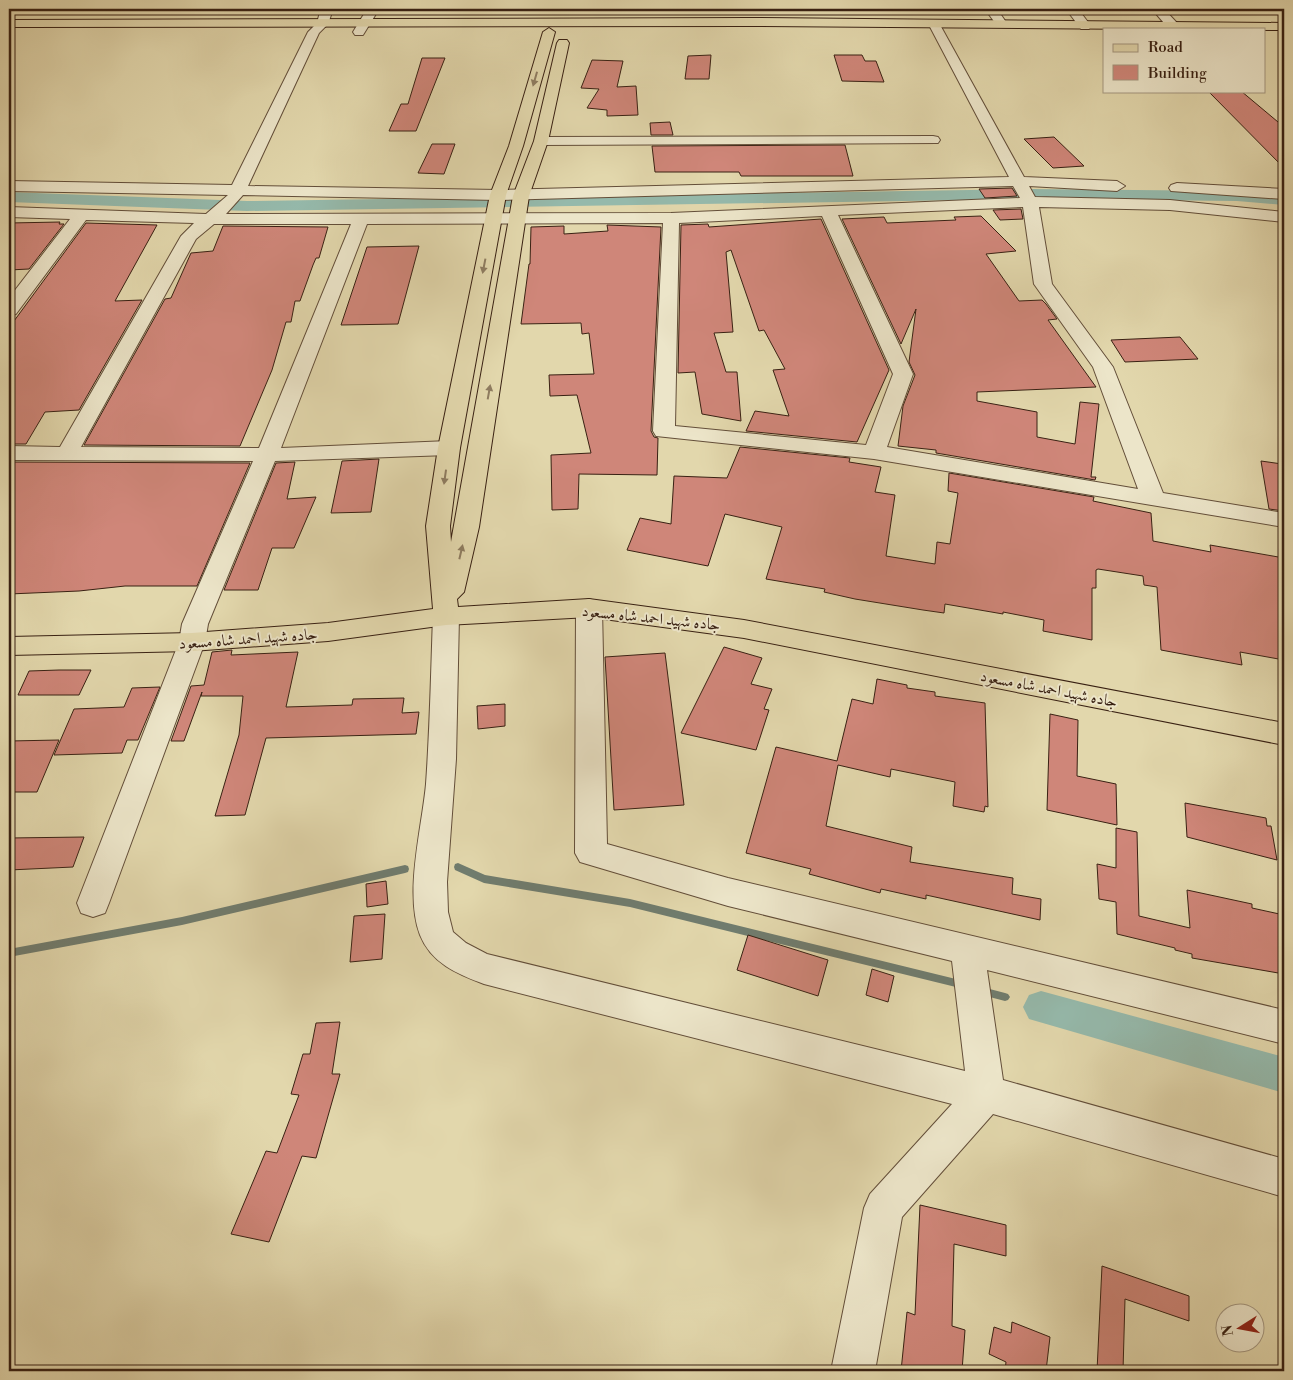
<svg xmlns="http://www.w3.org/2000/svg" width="1293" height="1380" font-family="'Libre Bodoni',Amiri,serif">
  <rect width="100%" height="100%" fill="#e2d7ac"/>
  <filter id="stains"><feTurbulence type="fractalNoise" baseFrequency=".004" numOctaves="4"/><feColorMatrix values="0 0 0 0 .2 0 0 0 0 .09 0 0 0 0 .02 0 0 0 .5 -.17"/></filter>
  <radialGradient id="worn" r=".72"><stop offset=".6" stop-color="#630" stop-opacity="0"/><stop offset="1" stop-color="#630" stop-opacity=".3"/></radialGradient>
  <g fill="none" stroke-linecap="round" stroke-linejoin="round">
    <!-- stream -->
    <path fill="#707c6e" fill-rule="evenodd" d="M458,863l27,12 145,24 334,82 3,1 2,3 -2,3 -3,1 -334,-82 -146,-24 -29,-13 -1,-3 1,-3z
      M405,865l3,1 1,3 -1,3 -3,1 -223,52 -173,32v-8l173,-32z
      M982,987l23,6 3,1 2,3 -2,3 -3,1 -23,-6 -3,-1 -2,-3 2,-3z"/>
    <!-- canal -->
    <path fill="#95b9ab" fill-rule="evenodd" d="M1032,189l205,2 47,4v10l-47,-4 -205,-2 -785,12 -238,-9v-10l238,9z
      M1041,991l243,66v36l-255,-74 -6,-12 6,-12z"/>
  </g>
  <!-- building -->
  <path fill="#cf8679" stroke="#392113" d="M711,55l-2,24h-24l3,-23z
    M834,55h28l3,6h11l8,21 -42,-1z
    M422,58h23l-29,73h-27l12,-27h7z
    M592,60l31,1 -6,26 19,-1 2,29 -31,1v-6l-20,-2 12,-19 -18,-1z
    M1208,91h33l43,36v41z
    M670,122l3,13h-22l-1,-12z
    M1054,137l30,29 -31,2 -29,-29z
    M432,144h23l-11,30 -26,-1z
    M845,145l8,31h-112l-2,-4h-84l-3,-26z
    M1012,188l5,8 -32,2 -6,-9z
    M1021,209l2,10 -23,1 -7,-10z
    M981,216l35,35 -30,3 33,47 23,-1 4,4 11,15 -9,1 48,67 -119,5v9l60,11v25l38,7 5,-42 19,2 -8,73h5l-1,3 -159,-27v-3l-38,-4 5,-40 12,-31 -6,-13 7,-53 -15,35 -59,-125 42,-2 3,6 69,-3 -2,-3z
    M821,219l68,151 -32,72 -111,-11 9,-20 34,5 -16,-46 12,-1 -21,-39 -5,1 -28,-81 -5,2 7,80 -19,1 12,39h11l4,49 -39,-7 -7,-42 -17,1 3,-148 27,-1 1,3z
    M60,222l-1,2h5l-35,45 -20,1v-47z
    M86,223l71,2 -42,76 27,-1 -63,110 -34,2 -19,32h-17v-123h5z
    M607,225l54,2 -10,204 3,6 4,1 -1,37 -78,-1 -1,35 -26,1 -1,-55 40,-2 -14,-58 -27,1 -1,-21 45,-1 -5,-41 -7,1 -1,-11 -60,1 8,-60h1l1,-37 33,-1v8l44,-3z
    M223,226l105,1 -9,31h-3l-3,7 -13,36h-5l-4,21h-5l-14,48 -32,76 -156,-1 81,-146 6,-1 20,-45 22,-2z
    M419,246l-21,78 -57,1 26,-78z
    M1180,337l18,22 -73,3 -14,-22z
    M740,447l110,11 -1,4 32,5 -6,25 20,3 -9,61 49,8 2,-22 13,2 8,-51 -10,-2 1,-18 145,24 -1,4 58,12 2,28 58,11 -1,-7 74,13v102l-44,-8 2,13 -81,-15 -4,-63 -13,-2 -1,-9 -45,-7 -2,1v18h-4v52l-49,-9 1,-11 -41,-8v2l-58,-10 -1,9 -21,-3 -68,-11 -31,-7 1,-3 -59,-10 16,-52 -57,-13 -17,52 -81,-16 13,-32 31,6 3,-48 53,2z
    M379,459l-8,53 -40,1 11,-52z
    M1261,461l21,3 2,47 -15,-2z
    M9,462l241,1 -53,123h-72l-46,5 -70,3z
    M295,462l-8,37 29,-2 -22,51h-22l-14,42h-34l52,-127z
    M724,647l38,11 -11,26 21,5 -8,20 5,1 -13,40 -75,-17z
    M232,650l-1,5 67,-3 -12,55 66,-2 1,-6 51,-1 -2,15 17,-1 -3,22 -150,4 -21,77 -30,1 24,-81 4,-39h-42l1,-4 -18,49h-13l20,-55 13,-1 8,-33z
    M665,653l19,152 -70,5 -9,-153z
    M59,670h32l-12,25h-61l11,-24z
    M877,679l30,6v3l28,4v4l50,7 3,104 -3,-1 -1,6 -31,-6 2,-24 -64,-13 -1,8 -52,-12 -12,61 86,21 -2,15 103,16 -1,16 29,5 -1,21 -114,-25v4l-45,-10 -1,4 -71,-19 2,-5 -65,-16 30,-106 61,14 15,-62 21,5z
    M160,687l-22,53h-11l-5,13 -68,2 20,-46 50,-2 8,-19z
    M505,704v22l-27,3 -1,-23z
    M1050,714l28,6 -1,56 39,8 1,41 -70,-15z
    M59,740l-22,52h-28v-51z
    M1185,803l81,15 1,8h4l6,34 -90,-23z
    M1116,828l21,4 2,84 51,12 -3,-38 65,14v4l32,7v59l-92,-16v-4l-17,-4v-2l-58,-14 -1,-32 -17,-3 -2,-35 19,4z
    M84,837l-11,30 -64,3v-32z
    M386,881l2,23 -21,3 -1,-23z
    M385,914l-3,45 -32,3 4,-46z
    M748,935l80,25 -10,36 -81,-26z
    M872,969l22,7 -6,26 -22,-7z
    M340,1022l-8,52h8l-24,84 -14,-2 -33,86 -38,-8 35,-83 11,2 22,-58 -8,-1 12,-40h7l6,-31z
    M920,1205l86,20v31l-52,-12 -2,82 13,4 -3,41h-61l6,-59 8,3z
    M1102,1266l87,30v25l-64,-22 -2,72h-26z
    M1012,1322l38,15 -4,34h-41l1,-9 -17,-8 5,-27 17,6z"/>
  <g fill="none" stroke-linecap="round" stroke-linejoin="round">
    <defs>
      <path id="minor" d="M318,9h12l2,3 -4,12 -9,9 -71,153 250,4 511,-13 -80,-152 6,-4 4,2 85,154 93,4 8,5 -8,5 -88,-5 6,11 135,3 114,12v10l-114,-12 -131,-3 13,77 61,83 50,126 121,20v14l-410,-68 -218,-23 -3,-5 10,-208 -296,1 -86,224 168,-7 8,2 3,5 -3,5 -8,2 -174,6 -67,163 -3,18 -96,261 -4,10 -12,4 -12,-4 -4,-10 102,-261 3,-18 71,-163 -244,-1v-14l51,1 121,-211 13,-13 -108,-3 -70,94 -7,2v-18l61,-79 -61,-2v-10l197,7 22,-19 -219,-4v-10l223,4 76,-153 9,-9 3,-11zM1013,186l7,12 -349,15 -445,1 17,-19 255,5zM1023,207l11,77 59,83 45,122 -251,-42 26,-73 -75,-159zM822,216l71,158 -27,71 -191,-19 4,-203zM214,224h137l-92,224 -178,-1 115,-208z
        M367,9h12l-16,26h-8l-2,-3z
        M985,9h12l11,16 -2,2h-8z
        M1066,9h12l13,17 -2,3h-8z
        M1152,9h12l14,15 1,5h-10z
        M933,136l5,1 2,3 -2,3 -397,2 -7,-4 7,-4z
        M1177,183l107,6v10l-113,-8 -2,-3 2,-3z
        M589,599l9,3 4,6 5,236 121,34 556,132v34l-297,-74 16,110 281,79v38l-291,-83 -91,103 -27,154h-44l33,-163 6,-14 82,-90 -468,-120c-27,-10 -53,-21 -64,-49 -16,-42 2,-107 6,-151 4,-56 5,-112 7,-168l4,-6 9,-3 9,3 4,6 -3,143 -9,123 1,30 5,20 13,11 21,11 478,117 -13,-110 -224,-55 -148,-44 -5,-9 1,-245 4,-6z"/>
      <path id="major" d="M549,28l6,4 -32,114 -17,49 -46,253 -10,78 1,16 62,-346 21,-55 23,-98 2,-3h8l2,3 -21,98 -19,55 -50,331 -15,65 -7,7 1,8 131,-8 155,21 540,103v22l-540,-107 -155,-21 -143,8 -118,16 -136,10 -183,4v-18l183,-4 136,-10 105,-14 -7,-83 12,-78 52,-253 19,-49 34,-114z"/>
      <path id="highway" d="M751,18l533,5v7l-533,-4 -742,1v-7z"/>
    </defs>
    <!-- minor casing -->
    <use href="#minor" stroke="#634e39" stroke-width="2"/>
    <!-- major casing -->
    <use href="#major" stroke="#392113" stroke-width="2"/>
    <!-- highway casing -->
    <use href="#highway" stroke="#392113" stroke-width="2"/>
    <!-- minor -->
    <use href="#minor" fill="#ece5c9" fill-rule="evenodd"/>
    <!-- major -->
    <use href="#major" fill="#e2d7ac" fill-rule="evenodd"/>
    <!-- highway -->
    <use href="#highway" fill="#e2d7ac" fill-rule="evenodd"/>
  </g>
  <!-- one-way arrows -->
  <defs><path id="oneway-solid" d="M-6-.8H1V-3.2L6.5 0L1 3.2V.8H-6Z" transform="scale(1.25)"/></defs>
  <g fill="#8e7c60">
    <use href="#oneway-solid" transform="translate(535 79) rotate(106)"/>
    <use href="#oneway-solid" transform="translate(484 266) rotate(101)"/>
    <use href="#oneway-solid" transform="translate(489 392) rotate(-80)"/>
    <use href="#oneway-solid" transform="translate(445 477) rotate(98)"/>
    <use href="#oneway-solid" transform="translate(461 552) rotate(-77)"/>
  </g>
  <g text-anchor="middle" stroke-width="4" stroke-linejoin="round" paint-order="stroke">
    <!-- street labels -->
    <g font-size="16" fill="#392113" stroke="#ece5c9">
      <text transform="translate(651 617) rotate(6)" y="6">جاده شهيد احمد شاه مسعود</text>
      <text transform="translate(248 638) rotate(-4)" y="6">جاده شهيد احمد شاه مسعود</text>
      <text transform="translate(1049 688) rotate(11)" y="6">جاده شهيد احمد شاه مسعود</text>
    </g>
  </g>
  <!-- margin -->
  <rect width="1293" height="1380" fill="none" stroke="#e2d7ac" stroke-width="30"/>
  <rect x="10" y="10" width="1273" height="1360" fill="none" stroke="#392113" stroke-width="2.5"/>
  <rect x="15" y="15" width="1263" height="1350" fill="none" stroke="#392113"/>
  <!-- legend -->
  <rect x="1103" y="28" width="162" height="65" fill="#ece5c9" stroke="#a49780"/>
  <rect x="1113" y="44" width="25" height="8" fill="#e2d7ac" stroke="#a49780"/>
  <text x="1148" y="52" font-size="15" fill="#392113">Road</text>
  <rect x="1113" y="65" width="25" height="15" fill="#cf8679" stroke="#a49780"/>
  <text x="1148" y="78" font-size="15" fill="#392113">Building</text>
  <!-- north arrow -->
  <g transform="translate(1240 1328) rotate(259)"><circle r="24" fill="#ece5c9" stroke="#a49780"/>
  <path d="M0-4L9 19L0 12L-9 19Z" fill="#8f2418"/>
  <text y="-8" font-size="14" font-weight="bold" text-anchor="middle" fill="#392113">N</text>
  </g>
  <rect width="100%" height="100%" filter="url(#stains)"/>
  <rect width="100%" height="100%" fill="url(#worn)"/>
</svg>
